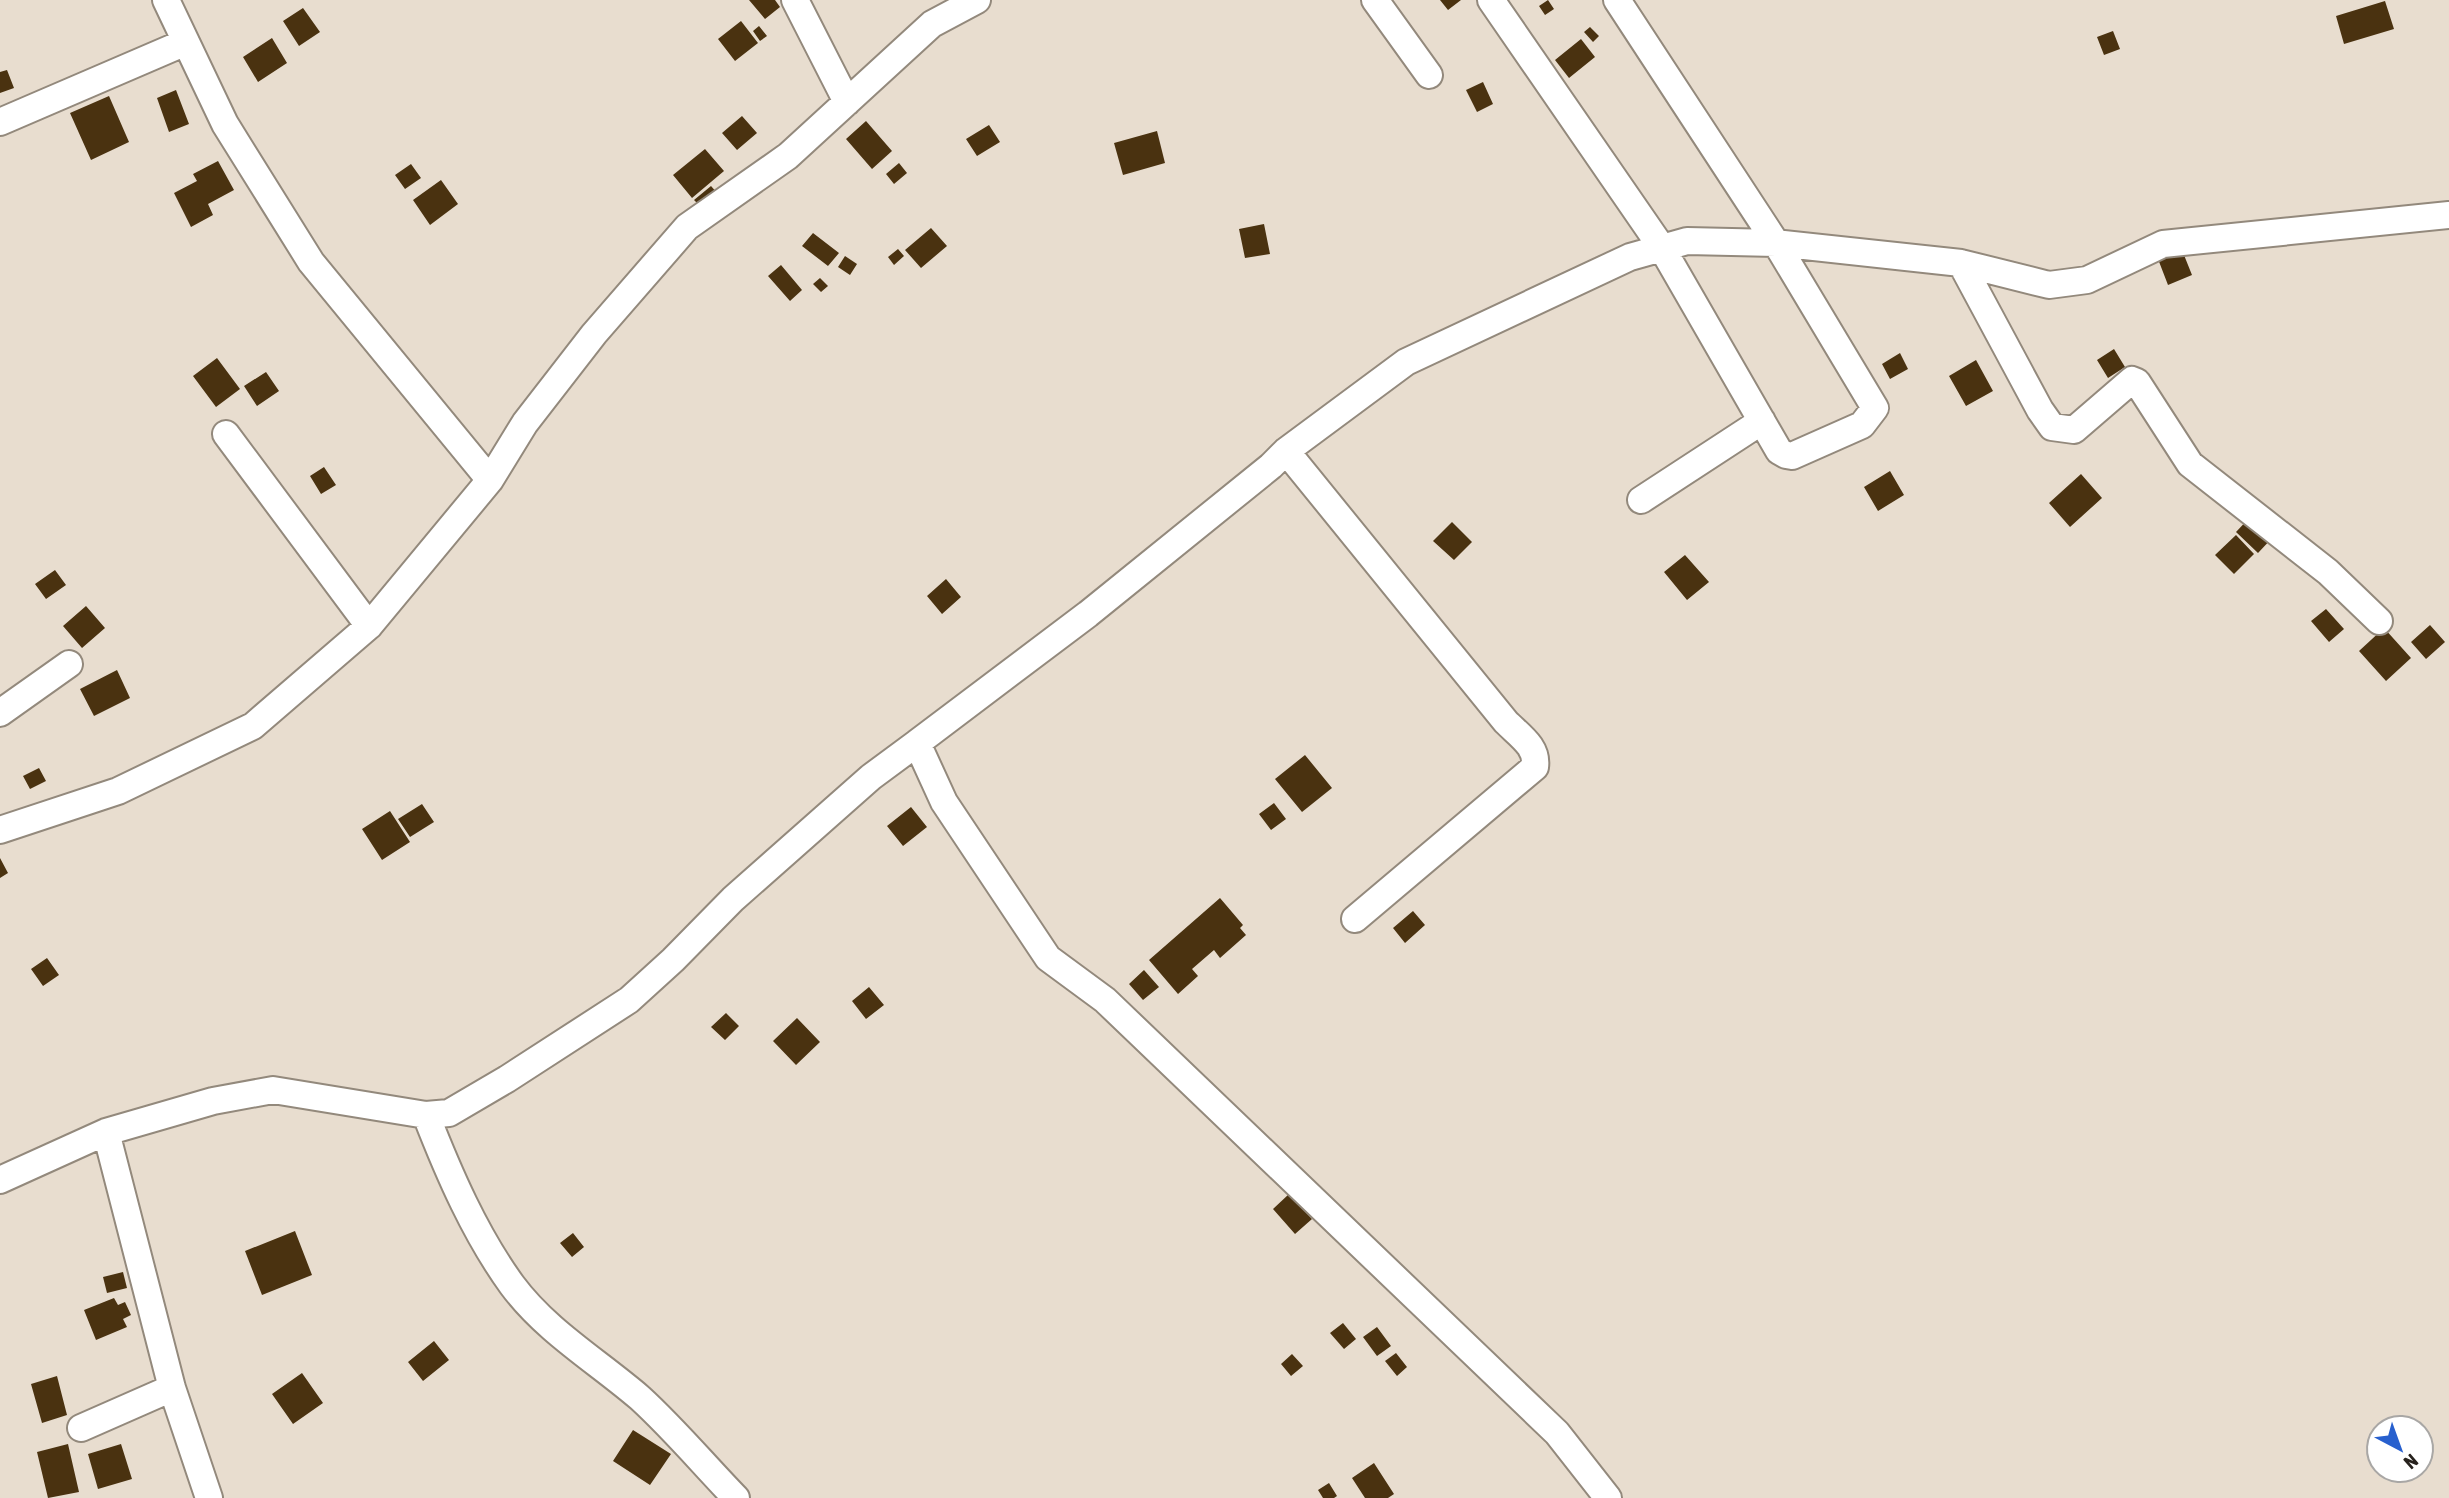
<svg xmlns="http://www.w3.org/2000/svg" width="2449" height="1498" font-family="'Asap Condensed',sans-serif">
  <rect width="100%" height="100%" fill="#e8ddcf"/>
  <!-- building -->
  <path fill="#4a3210" d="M749,0h26l5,7 -15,12z
    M1440,0h21l-13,10z
    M1548,0l6,9 -9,6 -6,-9z
    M2385,1l9,28 -50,15 -8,-28z
    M303,8l17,24 -21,14 -16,-25z
    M741,21l17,22 -23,18 -17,-22z
    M759,26l8,10 -7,5 -7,-10z
    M1590,27l9,9 -6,6 -9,-10z
    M2113,31l7,18 -16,6 -7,-18z
    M272,38l15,25 -29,19 -15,-25z
    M1581,39l14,18 -26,21 -14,-18z
    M7,70l7,18 -14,5v-21z
    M1483,82l10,22 -16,8 -11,-22z
    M176,90l13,34 -20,8 -12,-34z
    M109,96l20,46 -38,18 -21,-47z
    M742,116l15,17 -20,17 -15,-17z
    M866,121l26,30 -20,18 -26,-30z
    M989,125l11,17 -23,14 -11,-17z
    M1157,131l8,32 -42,12 -9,-32z
    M705,149l19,22 -32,27 -19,-23z
    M218,161l16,29 -26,14 5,11 -22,12 -17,-34 23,-12 -4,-7z
    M899,163l8,10 -13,11 -8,-10z
    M411,164l10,14 -16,11 -10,-14z
    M441,180l17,24 -28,21 -17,-25z
    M711,186l7,8 -16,14 -8,-8z
    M1264,224l6,30 -25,4 -6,-29z
    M931,228l16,18 -26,22 -16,-18z
    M813,233l26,20 -11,13 -26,-20z
    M898,249l6,7 -10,9 -6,-8z
    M2182,250l10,25 -24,10 -10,-26z
    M845,256l12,8 -7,11 -12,-8z
    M781,265l21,25 -12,11 -22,-25z
    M820,278l8,8 -7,6 -8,-8z
    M2114,349l11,18 -17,11 -11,-18z
    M1900,353l8,16 -18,10 -8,-15z
    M217,358l23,31 -24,18 -23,-31z
    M1976,360l17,31 -27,15 -17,-30z
    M266,372l13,19 -22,15 -13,-20z
    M324,467l12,18 -15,9 -11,-18z
    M1890,471l14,24 -26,16 -14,-24z
    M2081,474l21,24 -32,29 -21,-24z
    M2252,515l22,21 -16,17 -22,-21z
    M1452,522l20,20 -18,18 -21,-19z
    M2236,535l18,19 -20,20 -19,-19z
    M1685,555l24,27 -22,18 -23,-28z
    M55,570l11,15 -20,14 -11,-15z
    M946,579l15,18 -19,17 -15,-18z
    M86,606l19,22 -23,20 -19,-22z
    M2326,609l18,20 -15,13 -18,-21z
    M2430,625l15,17 -19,17 -15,-17z
    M2384,628l27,30 -25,23 -27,-30z
    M117,670l13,28 -36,18 -14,-27z
    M1305,755l27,33 -30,24 -27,-33z
    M39,768l7,13 -16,8 -7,-13z
    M1274,803l12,16 -15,11 -12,-16z
    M422,804l12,18 -24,15 -12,-18z
    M911,807l16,20 -24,19 -16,-20z
    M390,811l20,31 -28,18 -20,-31z
    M0,858l8,15 -8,5z
    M1220,898l23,27 -3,3 6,7 -26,23 -6,-8 -22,19 6,7 -20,18 -29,-34z
    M1413,911l12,14 -20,18 -12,-15z
    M47,958l12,17 -16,11 -12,-17z
    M1144,970l15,17 -16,13 -14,-16z
    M869,987l15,18 -18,14 -14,-18z
    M726,1013l13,13 -14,14 -14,-13z
    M797,1018l23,24 -24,23 -23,-24z
    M1289,1194l23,25 -17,15 -22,-25z
    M295,1231l17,44 -50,20 -17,-44z
    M573,1233l11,14 -12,10 -12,-14z
    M123,1272l4,16 -20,5 -4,-16z
    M114,1298l4,7 7,-3 6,13 -8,4 4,8 -31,13 -12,-30z
    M1343,1323l13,16 -12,10 -14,-16z
    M1377,1327l14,19 -14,10 -14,-19z
    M434,1341l15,19 -26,21 -15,-19z
    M1396,1353l11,14 -10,9 -12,-15z
    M1292,1354l11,12 -12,10 -10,-12z
    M302,1373l21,30 -30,21 -21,-30z
    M57,1376l10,39 -25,8 -11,-39z
    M633,1430l38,24 -21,31 -37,-24z
    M68,1444l11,48 -31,6 -11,-46z
    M121,1444l11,35 -34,10 -10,-35z
    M1374,1463l20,31 -6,4h-23l-13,-20z
    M1329,1483l8,13 -3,2h-11l-5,-8z"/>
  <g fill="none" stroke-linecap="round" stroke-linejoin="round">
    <defs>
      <path id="street" d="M166,0l59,124 86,138 179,218
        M795,0l52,102
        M1375,0l54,75
        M1491,0l171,248 117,203 7,4 6,1 70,-31 13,-17 -99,-165 -159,-243
        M0,122l186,-80
        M1961,263l79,147 12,17 22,3 58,-50 5,2 53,82 138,108 51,49
        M226,434l143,192
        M1286,451l220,271c14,14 32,25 29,45l-180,152
        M1641,500l121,-79
        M0,713l69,-49
        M917,743l171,-129 183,-148 15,-15 120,-89 224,-105 57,-16 89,2 185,20 88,22 38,-5 76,-36 286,-29
        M0,830l118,-39 135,-65 116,-100 121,-146 35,-57 69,-89 93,-107 101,-71 144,-132 45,-24
        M426,1115c23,59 49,119 86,170 34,46 85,76 128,113 34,31 64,67 96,100
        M106,1132l66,256 37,110
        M0,1180l106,-48 107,-31 60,-11 153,25 23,-2 58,-34 122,-79 44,-40 60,-61 138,-122 46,-34 27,59 104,156 57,42 452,433 51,65
        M81,1428l91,-40"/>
    </defs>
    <!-- street casing -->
    <use href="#street" stroke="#93897c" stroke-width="30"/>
    <!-- street -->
    <use href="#street" stroke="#fff" stroke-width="26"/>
  </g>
  <!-- north arrow -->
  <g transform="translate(2400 1449) rotate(139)"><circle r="33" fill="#ffffff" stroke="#a9a7a5" stroke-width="2"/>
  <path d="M0-5L12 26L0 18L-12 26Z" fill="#2860ce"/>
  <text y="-10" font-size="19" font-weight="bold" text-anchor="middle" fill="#27221d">N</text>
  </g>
</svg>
